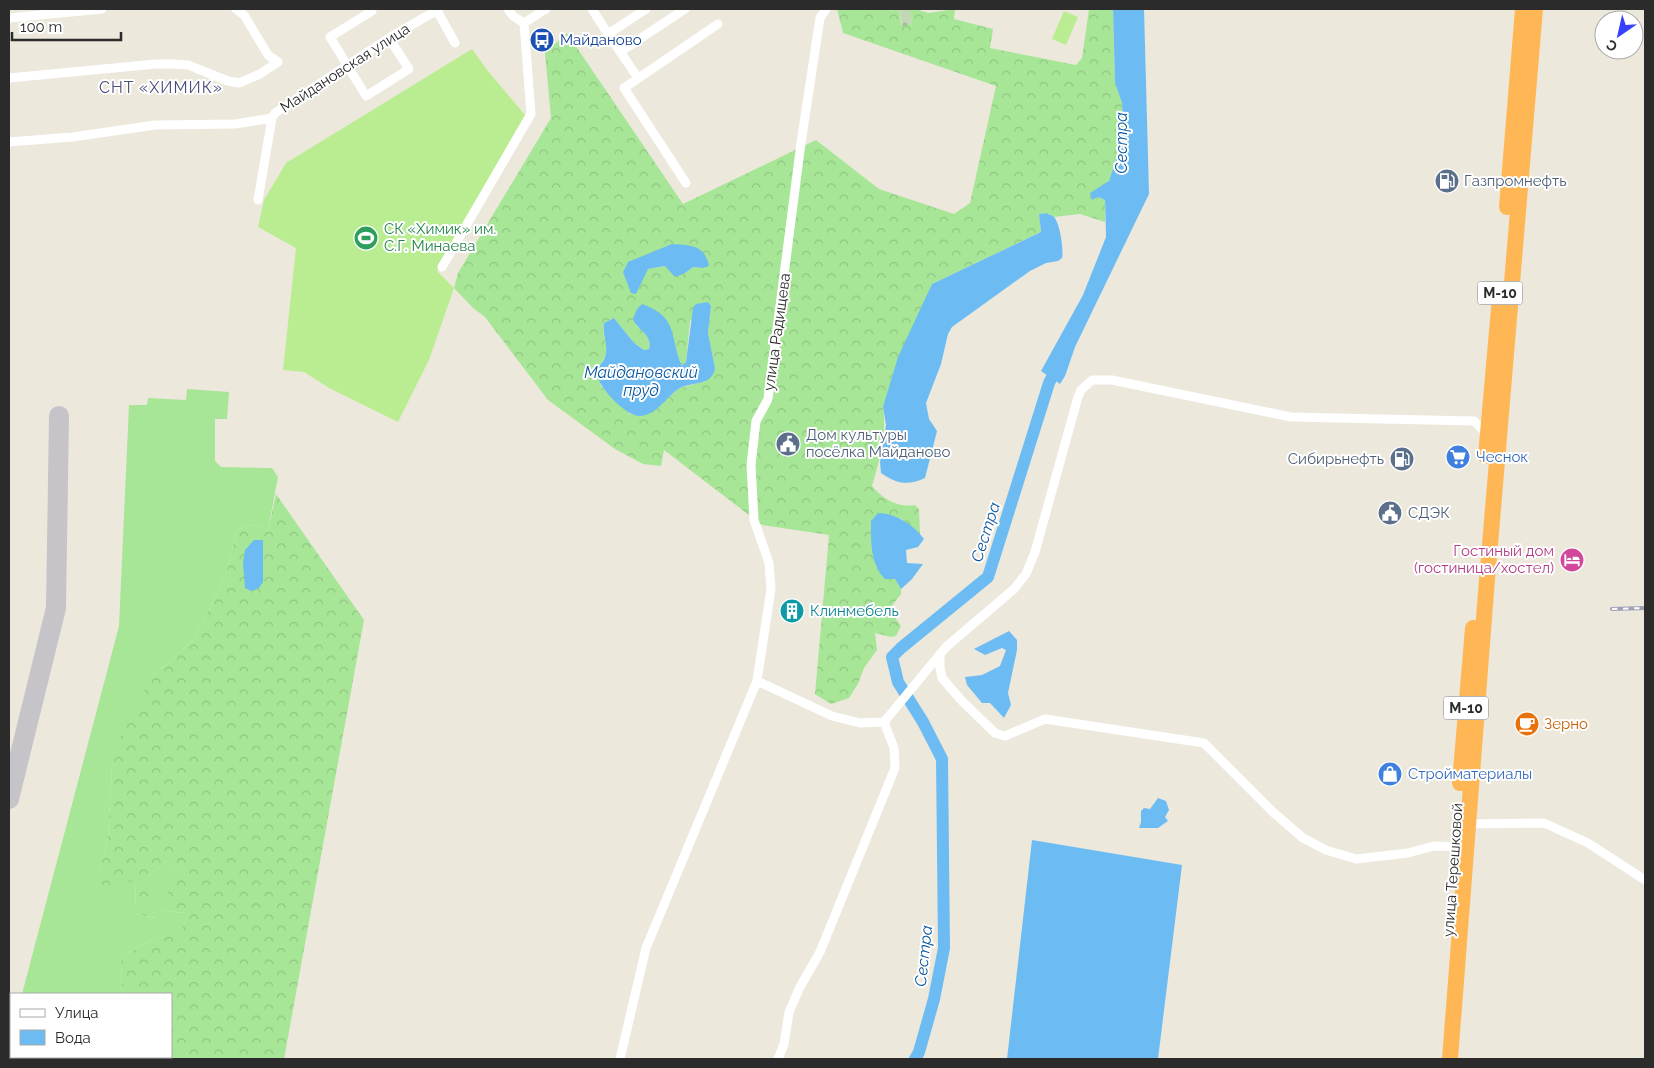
<svg xmlns="http://www.w3.org/2000/svg" width="1654" height="1068" font-family="Raleway,sans-serif">
  <defs>
    <pattern id="forest-crowns" width="20" height="18" patternUnits="userSpaceOnUse" patternTransform="scale(1.25)"><rect width="20" height="18" fill="#a7e697"/><path d="M2 6a3 3 0 1 1 6 0M12 15a3 3 0 1 1 6 0" fill="none" stroke="#90c582"/></pattern>
    <pattern id="cemetery-stones" width="16" height="16" patternUnits="userSpaceOnUse" patternTransform="scale(1.25)"><rect width="16" height="16" fill="#c0d8b3"/><path d="M2 7V4a2 2 0 0 1 4 0v3zM10 15v-3a2 2 0 0 1 4 0v3z" fill="#a5ba9a"/></pattern>
  </defs>
  <rect width="100%" height="100%" fill="#ede8dc"/>
  <!-- grass -->
  <path fill="#a7e697" d="M187,389l42,3 -2,27h-12v42l6,6 51,1 6,9 -10,53 -16,-5 -15,5 -12,48 -31,61 -40,36 -42,91 -4,72 -9,34 37,8 -1,34 21,4 -8,-12v-30l18,-15 19,14 -22,36 25,2 -7,20 -27,6 -33,17 1,38h-100l97,-368 10,-221h18l1,-7 38,2z
    M11,1033v24h111v2h-113v-18z"/>
  <!-- forest -->
  <path fill="url(#forest-crowns)" fill-rule="evenodd" d="M837,9h51l5,2 1,-2h5l2,16 11,-1 -2,-15h6l12,4 27,-4 -1,10 39,10 -3,19 86,17 6,-7 7,-49h24l2,74 7,20 2,31 -15,47 -11,16 7,3v22l-25,-8 -26,3 -7,-4 -8,1 2,18 -109,52 -49,123c4,27 -3,52 -11,79 11,13 25,22 43,19l4,4 1,25 -20,-16 -5,61 6,10v5l-10,13v5l10,14 -5,10 -5,1 -16,-4 2,17 -13,18 -6,16 -9,14 -18,6 -16,-10 14,-159 -67,-10 -98,-75 -3,16 -18,-2 -28,-15 -67,-49 -63,-83 -12,-9 -19,-20 4,-15 93,-155 -6,-65 22,-20 116,171 133,-64 63,49 75,25 16,-11 26,-117 -153,-53zM699,249l4,19 -10,-1 -8,6 -20,-7 -17,3zM711,306l-3,27 7,35 -9,13 -27,7 -24,22 -25,4 -29,-28 -4,-17c18,-22 4,-25 7,-46l10,-5 20,25 10,7 5,-1c3,-12 -6,-17 -13,-24l37,10 1,10 8,21 4,-3 4,-42z
    M276,494l88,126 -80,439h-162v-2h49v-63h-49l-1,-38 33,-17 27,-7 7,-19 -25,-2 7,-25 15,-11 -19,-14 -18,15v30l9,12 -22,-4 1,-34 -34,10 -3,-18 9,-34 4,-72 9,-31 6,-16 27,-44 40,-36 31,-61 12,-48 15,-5 16,5z"/>
  <!-- cemetery -->
  <path fill="url(#cemetery-stones)" d="M899,9h11l2,15 -10,2z"/>
  <!-- pitch -->
  <path fill="#baed92" d="M1064,11l14,6 -12,28 -14,-6z
    M472,49l16,22 37,44 -88,156 17,17 -25,72 -31,62 -69,-34 -25,-16 -21,-2 13,-122 -38,-21 6,-27 22,-37z"/>
  <!-- water -->
  <path fill="#6cbcf3" d="M1113,9h31l5,185 -74,153 -10,29 -5,8 -19,-13 42,-76 23,-58 -1,-37 -7,-3 -6,3 -2,-7 19,-12 15,-47 -2,-31 -7,-20z
    M1047,213c2,2 5,2 7,4 6,6 10,34 8,41l-4,3 -12,2 -16,8 -78,56 -4,7 -7,30 -15,39 3,16 8,12 -12,47c-18,8 -28,6 -44,-5l-1,-11 6,-37 -3,-18 15,-50 34,-73 109,-52 -2,-18z
    M672,244c18,1 33,1 37,22l-6,2 -10,-1 -8,6 -10,4 -10,-11 -17,3 -12,25 -5,-1 -8,-21 5,-10z
    M708,302l3,4 -3,27 7,35c-3,19 -24,13 -37,21 -12,9 -21,25 -37,27 -14,2 -43,-29 -44,-42 -1,-8 6,-10 8,-17 4,-11 -3,-22 -1,-34l10,-5 20,25 10,7 5,-1c4,-14 -11,-18 -16,-30l4,-10 5,-5c37,13 27,32 40,62l4,-4 7,-54 3,-4z
    M878,513c17,0 36,12 46,26l-6,8 -12,3 1,13 16,1 -11,15 -11,10 -6,-10h-10c-15,-16 -14,-37 -14,-58z
    M254,540h9v42l-4,6 -8,3 -6,-3 -2,-25 2,-13z
    M1009,631l8,9v10l-9,43 3,12 -7,13 -14,-15h-8l-15,-18 -2,-8 17,-2 18,-9 6,-16 -4,-2 -17,7 -11,-6z
    M1158,798l8,3 3,9 -4,7 3,4 -10,7h-19l2,-6v-11l3,-3 6,1z
    M1032,840l150,25 -24,194h-151z"/>
  <g fill="none" stroke-linecap="round" stroke-linejoin="round">
    <!-- river -->
    <path stroke="#6cbcf3" stroke-width="12" d="M915,1059l4,-7 15,-53 10,-51 -2,-189 -19,-37 -25,-40 -6,-25 9,-9 87,-71 61,-194 9,-19"/>
    <!-- taxiway -->
    <path stroke="#c6c4c9" stroke-width="20" d="M9,799l47,-191 3,-192"/>
    <!-- street -->
    <path stroke="#fff" stroke-width="9" d="M436,9l19,34
      M508,9l5,7 11,7
      M592,9l16,25
      M372,11l-42,26 36,59 43,-27 -20,-31
      M9,18l93,-9
      M524,23l22,-14
      M620,52l65,-43
      M9,78l147,-14h16l16,1 40,16 11,2 21,-9 18,-12 -10,-7 -24,-40 -8,-6
      M638,78l-30,-44 38,-25
      M9,142l64,-5 82,-12 80,-1 37,-6
      M686,183l-62,-95 94,-64
      M258,200l14,-82 3,-5 114,-75 50,-29
      M442,267l89,-153 -7,-91
      M940,654v14l2,10 20,23 33,32 10,3 40,-17 159,24 70,70 29,25 23,12 30,9 52,-6 26,-7 32,1
      M757,681l14,-92 -2,-26 -15,-43 -3,-55 5,-44 12,-22 33,-256 19,-125 6,-9
      M1457,824l87,-1 44,20 57,37
      M620,1059l26,-111 111,-267 75,35 28,7 24,-1 62,-75 68,-58 12,-15 9,-22 43,-155 3,-7 11,-10h20l179,37 183,4 9,9 3,6
      M778,1059l6,-15 5,-32 11,-25 20,-35 75,-184 -1,-20 -10,-26"/>
    <!-- highway -->
    <path stroke="#ffb755" stroke-width="16" d="M1507,207l16,-198
      M1486,456l14,-159
      M1460,783l13,-155
      M1450,1059l36,-467 49,-583"/>
    <defs>
      <path id="rail" d="M1612,609l33,-1"/>
    </defs>
    <!-- rail casing -->
    <use href="#rail" stroke="#9f9fb6" stroke-width="4"/>
    <!-- rail -->
    <use href="#rail" stroke="#fff" stroke-width="2" stroke-dasharray="5.5" stroke-linecap="butt"/>
  </g>
  <!-- icons -->
  <defs>
    <symbol id="bus-disc" viewBox="-11 -11 22 22"><circle r="9.5" fill="#1a4fb4" stroke="#fff"/><path d="M-5-6H5V4H4V6H2V4H-2V6H-4V4H-5ZM-3.5-4V0h7V-4ZM-3.5 1.2v1.5H-2V1.2ZM2 1.2v1.5H3.5V1.2Z" fill="#fff"/></symbol>
    <symbol id="fuel-disc" viewBox="-11 -11 22 22"><circle r="9.5" fill="#5c6f8a" stroke="#fff"/><path d="M-5.5-6h7V0h2V4h1.3V-2.5L3-4.5l.8-.8L6-3V5H2.5V1h-1V6h-7ZM-4.2-4.7v3.2H.2V-4.7Z" fill="#fff"/></symbol>
    <symbol id="stadium-disc" viewBox="-11 -11 22 22"><circle r="9.5" fill="#2e9e5b" stroke="#fff"/><path d="M0-5a6.5 5 0 1 0 0 10a6.5 5 0 1 0 0-10ZM-3.5-1.8h7v3.6h-7Z" fill="#fff"/></symbol>
    <symbol id="civic-disc" viewBox="-11 -11 22 22"><circle r="9.5" fill="#5c6f8a" stroke="#fff"/><path d="M-.6-6.5H3V-4.5H.6V-3L4-1V1h2V6H-6V1h2V-1L-.6-3ZM-1.2 2.5V6h2.4V2.5Z" fill="#fff"/></symbol>
    <symbol id="supermarket-disc" viewBox="-11 -11 22 22"><circle r="9.5" fill="#3f7fe0" stroke="#fff"/><path d="M-6-5.5h2.5l.6 2H6L4.5 2H-2.5L-4.4-4H-6ZM-1.5 3.2a1.3 1.3 0 1 0 .1 0ZM3 3.2a1.3 1.3 0 1 0 .1 0Z" fill="#fff"/></symbol>
    <symbol id="hotel-disc" viewBox="-11 -11 22 22"><circle r="9.5" fill="#d1479c" stroke="#fff"/><path d="M-6-4.5h1.5V1H6V5H4.5V3h-9V5H-6ZM-4 0a1.8 1.8 0 1 1 3.6 0ZM.5 0V-2.5h3Q6-2.5 6 0Z" fill="#fff"/></symbol>
    <symbol id="building-disc" viewBox="-11 -11 22 22"><circle r="9.5" fill="#0f9aa8" stroke="#fff"/><path d="M-4-6H4V6H1V3H-1V6H-4ZM-2.5-4.3h1.7v1.8h-1.7ZM.8-4.3h1.7v1.8H.8ZM-2.5-1h1.7V.8h-1.7ZM.8-1h1.7V.8H.8Z" fill="#fff"/></symbol>
    <symbol id="cafe-disc" viewBox="-11 -11 22 22"><circle r="9.5" fill="#e8710a" stroke="#fff"/><path d="M-5.5-4.5H6V0H3Q3 3.5 0 3.5H-2.5Q-5.5 3.5-5.5 0ZM3-3.2v2h1.7v-2ZM-6 4.5H4V6H-6Z" fill="#fff"/></symbol>
    <symbol id="shop-disc" viewBox="-11 -11 22 22"><circle r="9.5" fill="#3f7fe0" stroke="#fff"/><path d="M-5-2.5h2.3a2.7 3.5 0 0 1 5.4 0H5L5.5 6h-11ZM-1.5-2.5h3a1.5 2.3 0 0 0-3 0Z" fill="#fff"/></symbol>
  </defs>
  <g fill-rule="evenodd">
    <use href="#bus-disc" x="528" y="26" width="28" height="28"/>
    <use href="#fuel-disc" x="1433" y="167" width="28" height="28"/>
    <use href="#stadium-disc" x="352" y="224" width="28" height="28"/>
    <use href="#civic-disc" x="774" y="430" width="28" height="28"/>
    <use href="#supermarket-disc" x="1444" y="443" width="28" height="28"/>
    <use href="#fuel-disc" x="1388" y="445" width="28" height="28"/>
    <use href="#civic-disc" x="1376" y="499" width="28" height="28"/>
    <use href="#hotel-disc" x="1558" y="546" width="28" height="28"/>
    <use href="#building-disc" x="778" y="597" width="28" height="28"/>
    <use href="#cafe-disc" x="1513" y="710" width="28" height="28"/>
    <use href="#shop-disc" x="1376" y="760" width="28" height="28"/>
  </g>
  <g text-anchor="middle" stroke-width="4" stroke-linejoin="round" paint-order="stroke">
    <!-- shield labels -->
    <g fill="#fff" stroke="#6b6b6b" stroke-width="1">
      <rect x="1477.5" y="281.5" width="45" height="23" rx="4"/>
      <rect x="1443.5" y="696.5" width="45" height="23" rx="4"/>
    </g>
    <g font-size="14" font-weight="bold" fill="#2b2b2b">
      <text x="1500" y="298">М-10</text>
      <text x="1466" y="713">М-10</text>
    </g>
    <!-- transit labels -->
    <g font-size="15" fill="#164399" stroke="#fff" text-anchor="start">
      <text x="560" y="45">Майданово</text>
    </g>
    <!-- street labels -->
    <g font-size="15" fill="#2b2b2b" stroke="#fff">
      <text transform="translate(345 68) rotate(-33)" y="5">Майдановская улица</text>
      <text transform="translate(777 332) rotate(-82)" y="5">улица Радищева</text>
      <text transform="translate(1453 870) rotate(-86)" y="5">улица Терешковой</text>
    </g>
    <!-- service labels -->
    <g font-size="15" fill="#4e5e75" stroke="#fff" text-anchor="start">
      <text x="1464" y="186">Газпромнефть</text>
      <text x="806" y="440">Дом культуры<tspan x="806" dy="17">посёлка Майданово</tspan></text>
      <text x="1384" y="464" text-anchor="end">Сибирьнефть</text>
      <text x="1408" y="518">СДЭК</text>
    </g>
    <!-- leisure labels -->
    <g font-size="15" fill="#27864d" stroke="#fff" text-anchor="start">
      <text x="384" y="234">СК «Химик» им.<tspan x="384" dy="17">С.Г. Минаева</tspan></text>
    </g>
    <!-- shop labels -->
    <g font-size="15" fill="#366cbe" stroke="#fff" text-anchor="start">
      <text x="1476" y="462">Чеснок</text>
      <text x="1408" y="779">Стройматериалы</text>
    </g>
    <!-- hotel labels -->
    <g font-size="15" fill="#b23c85" stroke="#fff" text-anchor="end">
      <text x="1554" y="556">Гостиный дом<tspan x="1554" dy="17">(гостиница/хостел)</tspan></text>
    </g>
    <!-- culture labels -->
    <g font-size="15" fill="#0d838f" stroke="#fff" text-anchor="start">
      <text x="810" y="616">Клинмебель</text>
    </g>
    <!-- food labels -->
    <g font-size="15" fill="#c56008" stroke="#fff" text-anchor="start">
      <text x="1544" y="729">Зерно</text>
    </g>
    <!-- neighbourhood labels -->
    <g font-size="16" letter-spacing="1" fill="#494b7d" stroke="#fff">
      <text x="161" y="93">СНТ «ХИМИК»</text>
    </g>
    <!-- water labels -->
    <g font-size="16" font-style="italic" fill="#0957a1" stroke="#fff">
      <text transform="translate(1121 143) rotate(-90)" y="6">Сестра</text>
      <text x="641" y="378">Майдановский<tspan x="641" dy="18">пруд</tspan></text>
      <text transform="translate(985 532) rotate(-72)" y="6">Сестра</text>
      <text transform="translate(923 956) rotate(-84)" y="6">Сестра</text>
    </g>
  </g>
  <!-- border -->
  <rect width="1654" height="1068" fill="none" stroke="#2b2b2b" stroke-width="20"/>
  <!-- legend -->
  <rect x="10" y="993" width="162" height="65" fill="#ffffff" stroke="#aaaaaa"/>
  <rect x="20" y="1009" width="25" height="8" fill="#ffffff" stroke="#aaaaaa"/>
  <text x="55" y="1018" font-size="15" fill="#2b2b2b">Улица</text>
  <rect x="20" y="1030" width="25" height="15" fill="#6cbcf3" stroke="#aaaaaa"/>
  <text x="55" y="1043" font-size="15" fill="#2b2b2b">Вода</text>
  <!-- north arrow -->
  <g transform="translate(1619 35) rotate(214)"><circle r="24" fill="#ffffff" stroke="#aaaaaa"/>
  <path d="M0-4L9 19L0 12L-9 19Z" fill="#3740ff"/>
  <text y="-8" font-size="14" font-weight="bold" text-anchor="middle" fill="#2b2b2b">С</text>
  </g>
  <!-- scale -->
  <path d="M12 32v8h109v-8" fill="none" stroke="#2b2b2b" stroke-width="2.5"/>
  <text x="20" y="32" font-size="15" fill="#2b2b2b" stroke="#ffffff" stroke-width="4" paint-order="stroke">100 m</text>
</svg>
